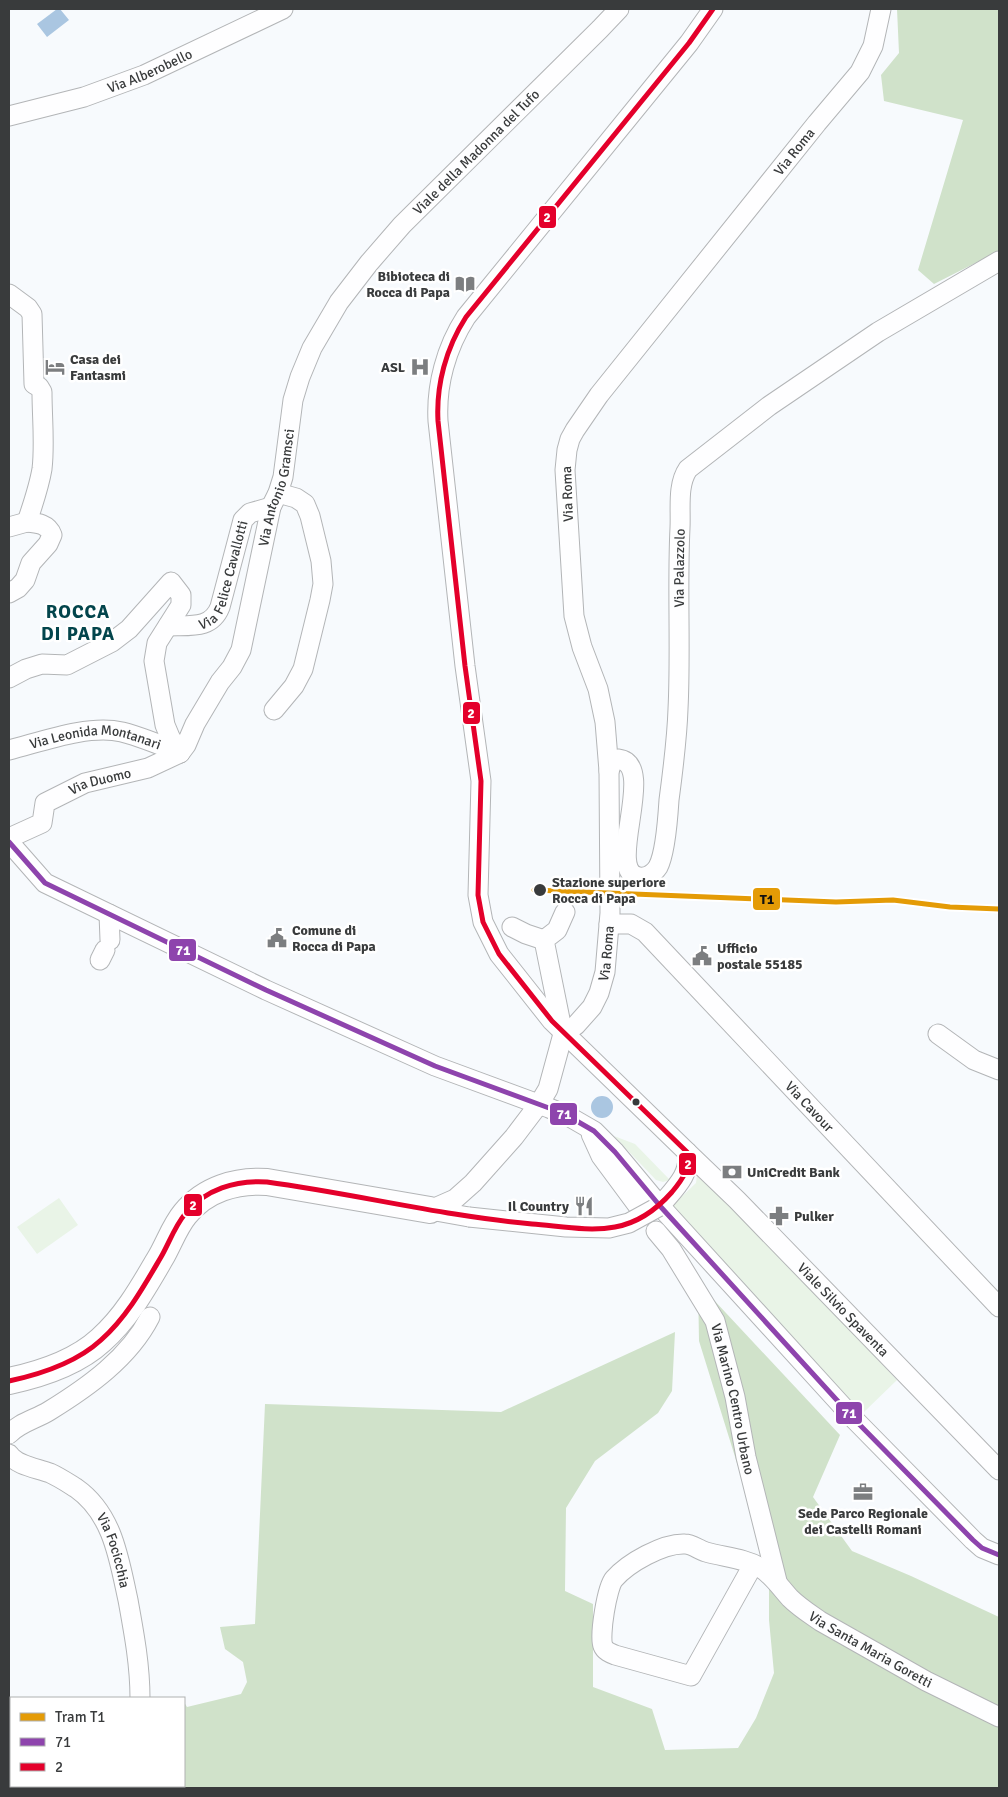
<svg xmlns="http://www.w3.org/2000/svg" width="1008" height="1797" font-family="Signika,sans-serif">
  <rect width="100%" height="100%" fill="#f7fafd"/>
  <!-- green -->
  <path fill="#e9f4e7" d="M614,1136l21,8 35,36 -7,2 -7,-2z
    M697,1175l28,21 172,184 -34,33 -189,-199 -2,-8 24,-23z
    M59,1198l19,27 -41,29 -20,-27z"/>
  <!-- forest -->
  <path fill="#d0e2ca" d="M897,9h102v242l-65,33 -16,-14 45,-150 -79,-19 -3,-26 18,-22z
    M698,1283l142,152 -27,62 39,54 59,25 88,41v171h-864v-2h49v-84l3,5 54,-13 6,-12 -4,-20 -18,-13 -5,-22 35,-3 10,-220 236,8 174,-80 -3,59 -14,22 -63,48 -29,47 -1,83 28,13v83l59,22 13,41 73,-2 18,-30 18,-45 -5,-53v-54l-70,-225z"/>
  <!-- water -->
  <path fill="#aac6e1" d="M57,9h3l9,11 -22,17 -10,-13z
    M591 1107a11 11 0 1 1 22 0a11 11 0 1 1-22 0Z"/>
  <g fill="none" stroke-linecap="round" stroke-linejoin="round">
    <defs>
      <g id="street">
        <path id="s1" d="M9,116l75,-19 60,-22 139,-66"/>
        <path d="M9,294l19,14 4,6 2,70 5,3 3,5c0,26 3,52 0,77 -3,18 -9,35 -15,53 11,1 21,2 25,13l-4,9 -17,19 -6,17 -7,8 -9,5"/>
        <path d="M9,527l18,-5"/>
        <path id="s2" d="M168,626c21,-1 43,4 52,-19l23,-87 7,-7 21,-6"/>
        <path d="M9,678l17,-9 16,-5 25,1 45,-23 17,-13 42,-47 10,13v10l-24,38 -3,18 11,64 5,12 10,16"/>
        <path d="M274,710l20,-24 9,-17 17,-69 3,-16 -2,-23 -11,-45 -5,-12 -9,-6 -18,-5"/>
        <path id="s3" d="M9,750c32,-8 79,-26 113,-18 19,5 39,13 58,21"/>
        <path id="s4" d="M609,771l3,-8 6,-4c41,5 -15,113 21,118 8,1 15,-4 19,-10 7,-13 10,-51 11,-67 4,-30 8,-60 9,-91 3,-60 -1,-121 2,-181 1,-19 -3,-43 8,-59l81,-63 109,-74 121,-71"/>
        <path id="s5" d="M9,838l33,-15 3,-20 40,-20 63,-15 32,-15 6,-8 9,-21 25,-42 12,-15 9,-17 30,-143 7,-14 5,-16 10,-77 7,-23 12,-29 27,-46 30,-39 33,-38 198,-196 19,-20"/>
        <path d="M9,842l36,41 221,107 169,76 114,42 19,8 26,15 21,21 45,54 195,214 118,120 9,8 17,7"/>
        <path d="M109,914l1,26"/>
        <path id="s6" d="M609,924h22l14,8 354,375"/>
        <path d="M512,927l14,7 18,6"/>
        <path d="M100,960l5,-10"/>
        <path id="s7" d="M563,1034l13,-9 16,-18 7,-14 6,-21 5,-59 -1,-142 -4,-49 -7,-33 -16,-42 -8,-31 -9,-146 2,-20 3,-11 5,-9 24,-35 218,-272 43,-51 13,-26 8,-37"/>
        <path d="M938,1034l36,26 25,10"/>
        <path d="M591,1134l10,22 37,50"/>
        <path id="s8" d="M687,1152l50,48 262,270"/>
        <path d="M660,1206c13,-16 32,-32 27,-54l-135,-131 -53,-67 -16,-32 -5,-27 3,-114 -16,-115 -27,-245c-2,-36 8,-73 28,-104l223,-274 24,-34"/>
        <path d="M430,1210l25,-11 18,-16 41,-46 25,-33 9,-15 15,-55 -19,-94 13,-10 8,-18"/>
        <path d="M430,1210l39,7"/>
        <path id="s9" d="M656,1231l15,18 44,72 20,76 11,60 31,124"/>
        <path d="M9,1434c10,-11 27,-15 40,-23 39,-24 80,-53 101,-94"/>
        <path id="s10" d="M9,1454c8,12 28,14 41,19 9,4 18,10 26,15 37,26 43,71 52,112 6,33 12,65 12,98"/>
        <path id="s11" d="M753,1565l-62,111 -76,-21c-5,-2 -10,-4 -12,-9 -4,-10 4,-59 11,-67 14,-16 49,-36 71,-35 7,0 14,6 21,8 17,5 39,6 55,16 12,8 19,19 29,30 9,9 20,16 30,23l106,60 73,36"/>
        <path d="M130,1788v-2"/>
      </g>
      <path id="secondary" d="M9,1381c33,-7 67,-18 92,-41 26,-23 43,-54 60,-83 8,-14 14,-31 24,-43 20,-25 51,-34 82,-32l163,28"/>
    </defs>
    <!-- street casing -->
    <use href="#street" stroke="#b3b5b7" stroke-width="21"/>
    <!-- secondary casing -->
    <use href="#secondary" stroke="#b3b5b7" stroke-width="28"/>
    <!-- street -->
    <use href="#street" stroke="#fefeff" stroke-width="19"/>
    <!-- secondary -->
    <use href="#secondary" stroke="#fefeff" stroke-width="26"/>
    <defs>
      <path id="street-bridge" d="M469,1217l97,10 43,1 20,-5 31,-17"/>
    </defs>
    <!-- street-bridge casing -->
    <use href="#street-bridge" stroke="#b3b5b7" stroke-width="21" stroke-linecap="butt"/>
    <!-- street-bridge -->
    <use href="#street-bridge" stroke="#fefeff" stroke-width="19"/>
    <defs>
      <path id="bus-1" d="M9,842l36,41 221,107 169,76 114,42 19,8 26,15 21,21 45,54 195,214 118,120 9,8 17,7"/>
      <path id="bus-2" d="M9,1381c33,-7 67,-18 92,-41 26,-23 43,-54 60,-83 8,-14 14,-31 24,-43 20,-25 51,-34 82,-32 89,12 176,34 265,42 27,2 57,8 83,3 23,-4 42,-18 57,-35 10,-12 19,-24 15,-40l-135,-131 -53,-67 -16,-32 -5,-27 3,-114 -16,-115 -27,-245c-2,-36 8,-73 28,-104l223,-274 24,-34"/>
    </defs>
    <!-- bus-1 casing -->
    <use href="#bus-1" stroke="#fff" stroke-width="9"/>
    <!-- bus-2 casing -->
    <use href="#bus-2" stroke="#fff" stroke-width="9"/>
    <!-- bus-1 -->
    <use href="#bus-1" stroke="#8e44ad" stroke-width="5"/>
    <!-- bus-2 -->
    <use href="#bus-2" stroke="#e4002b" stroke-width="5"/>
    <defs>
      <path id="tram-1" d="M534,890l302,12 57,-2 57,7 49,2"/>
    </defs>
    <!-- tram-1 casing -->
    <use href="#tram-1" stroke="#fff" stroke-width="9"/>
    <!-- tram-1 -->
    <use href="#tram-1" stroke="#e49b06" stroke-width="5"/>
  </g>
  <!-- icons -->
  <defs>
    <symbol id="library-bare" viewBox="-9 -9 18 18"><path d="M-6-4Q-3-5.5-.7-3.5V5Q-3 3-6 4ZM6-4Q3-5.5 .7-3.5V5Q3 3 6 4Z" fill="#7c7e80" stroke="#fff" stroke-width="2.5" paint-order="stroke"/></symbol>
    <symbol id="hotel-bare" viewBox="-9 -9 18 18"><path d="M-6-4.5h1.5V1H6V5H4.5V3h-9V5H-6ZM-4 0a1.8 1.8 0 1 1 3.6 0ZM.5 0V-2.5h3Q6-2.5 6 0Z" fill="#7c7e80" stroke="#fff" stroke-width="2.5" paint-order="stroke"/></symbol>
    <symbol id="hospital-bare" viewBox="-9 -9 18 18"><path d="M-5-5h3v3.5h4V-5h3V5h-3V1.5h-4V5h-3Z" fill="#7c7e80" stroke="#fff" stroke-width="2.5" paint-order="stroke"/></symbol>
    <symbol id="civic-bare" viewBox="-9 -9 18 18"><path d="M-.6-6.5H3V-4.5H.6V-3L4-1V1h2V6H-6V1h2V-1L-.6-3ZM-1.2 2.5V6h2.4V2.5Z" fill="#7c7e80" stroke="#fff" stroke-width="2.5" paint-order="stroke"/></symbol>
    <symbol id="bank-bare" viewBox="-9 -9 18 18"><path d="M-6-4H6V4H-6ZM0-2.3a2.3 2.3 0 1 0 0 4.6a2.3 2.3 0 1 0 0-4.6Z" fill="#7c7e80" stroke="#fff" stroke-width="2.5" paint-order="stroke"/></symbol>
    <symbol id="restaurant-bare" viewBox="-9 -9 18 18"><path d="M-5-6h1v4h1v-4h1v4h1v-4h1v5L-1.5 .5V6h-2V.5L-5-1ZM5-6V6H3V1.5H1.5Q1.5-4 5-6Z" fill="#7c7e80" stroke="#fff" stroke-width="2.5" paint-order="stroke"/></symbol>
    <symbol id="pharmacy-bare" viewBox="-9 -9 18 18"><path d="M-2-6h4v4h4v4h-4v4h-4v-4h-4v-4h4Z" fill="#7c7e80" stroke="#fff" stroke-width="2.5" paint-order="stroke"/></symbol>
    <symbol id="office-bare" viewBox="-9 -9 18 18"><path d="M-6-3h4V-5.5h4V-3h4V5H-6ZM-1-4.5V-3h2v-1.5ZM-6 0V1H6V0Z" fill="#7c7e80" stroke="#fff" stroke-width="2.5" paint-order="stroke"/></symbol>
  </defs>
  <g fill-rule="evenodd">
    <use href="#library-bare" x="451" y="270" width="28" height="28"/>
    <use href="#hotel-bare" x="41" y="353" width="28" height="28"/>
    <use href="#hospital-bare" x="406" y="353" width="28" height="28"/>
    <use href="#civic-bare" x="263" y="924" width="28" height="28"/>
    <use href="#civic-bare" x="688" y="942" width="28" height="28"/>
    <use href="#bank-bare" x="718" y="1158" width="28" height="28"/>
    <use href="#restaurant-bare" x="570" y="1192" width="28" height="28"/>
    <use href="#pharmacy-bare" x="765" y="1202" width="28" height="28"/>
    <use href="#office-bare" x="849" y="1478" width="28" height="28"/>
  </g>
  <!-- markers -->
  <g fill="#393b3c" stroke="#fff" stroke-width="2">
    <circle cx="540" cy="890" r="7"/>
    <circle cx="636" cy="1102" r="4.5"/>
  </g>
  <g text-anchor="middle" stroke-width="5" stroke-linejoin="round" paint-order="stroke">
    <!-- street labels -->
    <g font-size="14" fill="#393b3c" stroke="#fff">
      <text dy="5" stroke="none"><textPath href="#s1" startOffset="148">Via Alberobello</textPath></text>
      <text dy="5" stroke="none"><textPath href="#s7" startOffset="981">Via Roma</textPath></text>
      <text dy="5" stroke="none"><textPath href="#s5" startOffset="890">Viale della Madonna del Tufo</textPath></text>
      <text dy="5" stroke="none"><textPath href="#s5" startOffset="488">Via Antonio Gramsci</textPath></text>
      <text transform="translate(567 494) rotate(-92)" y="5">Via Roma</text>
      <text dy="5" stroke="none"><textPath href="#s4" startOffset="471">Via Palazzolo</textPath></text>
      <text dy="5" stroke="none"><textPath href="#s2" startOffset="90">Via Felice Cavallotti</textPath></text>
      <text dy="5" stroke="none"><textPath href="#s3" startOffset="89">Via Leonida Montanari</textPath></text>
      <text dy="5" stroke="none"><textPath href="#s5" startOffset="116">Via Duomo</textPath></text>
      <text dy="5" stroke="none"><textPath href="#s7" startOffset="96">Via Roma</textPath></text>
      <text dy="5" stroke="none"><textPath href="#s6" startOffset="278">Via Cavour</textPath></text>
      <text dy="5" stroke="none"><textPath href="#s8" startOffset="222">Viale Silvio Spaventa</textPath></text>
      <text dy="5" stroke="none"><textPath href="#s9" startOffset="188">Via Marino Centro Urbano</textPath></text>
      <text dy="5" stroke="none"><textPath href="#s10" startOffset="151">Via Focicchia</textPath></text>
      <text dy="5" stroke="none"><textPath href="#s11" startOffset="589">Via Santa Maria Goretti</textPath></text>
    </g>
    <!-- poi labels -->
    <g font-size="14" font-weight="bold" fill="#393b3c" stroke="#fff" text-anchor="start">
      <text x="450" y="281" text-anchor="end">Bibioteca di<tspan x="450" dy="16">Rocca di Papa</tspan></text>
      <text x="70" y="364">Casa dei<tspan x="70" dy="16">Fantasmi</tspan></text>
      <text x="405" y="372" text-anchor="end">ASL</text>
      <text x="292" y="935">Comune di<tspan x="292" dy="16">Rocca di Papa</tspan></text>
      <text x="717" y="953">Ufficio<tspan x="717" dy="16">postale 55185</tspan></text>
      <text x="747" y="1177">UniCredit Bank</text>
      <text x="569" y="1211" text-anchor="end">Il Country</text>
      <text x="794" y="1221">Pulker</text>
      <text x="863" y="1518" text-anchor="middle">Sede Parco Regionale<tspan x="863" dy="16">dei Castelli Romani</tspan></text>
    </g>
    <!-- stop labels -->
    <g font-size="14" font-weight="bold" fill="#393b3c" stroke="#fff" text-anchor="start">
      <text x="552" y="887">Stazione superiore<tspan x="552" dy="16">Rocca di Papa</tspan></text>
    </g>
    <!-- district labels -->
    <g font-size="19" font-weight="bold" letter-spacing="1" fill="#03454c" stroke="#fff">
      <text x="78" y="618">ROCCA<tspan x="78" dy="22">DI PAPA</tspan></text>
    </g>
  </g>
  <g stroke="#fff" stroke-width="2">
    <rect x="538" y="205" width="19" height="24" rx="5" fill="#e4002b"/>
    <rect x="462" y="701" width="19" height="24" rx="5" fill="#e4002b"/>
    <rect x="752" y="887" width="29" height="24" rx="5" fill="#e49b06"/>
    <rect x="168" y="938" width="29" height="24" rx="5" fill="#8e44ad"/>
    <rect x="549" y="1102" width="29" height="24" rx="5" fill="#8e44ad"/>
    <rect x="678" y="1152" width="19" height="24" rx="5" fill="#e4002b"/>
    <rect x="183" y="1193" width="20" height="24" rx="5" fill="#e4002b"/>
    <rect x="835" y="1401" width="28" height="24" rx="5" fill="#8e44ad"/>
  </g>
  <g font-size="14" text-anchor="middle" font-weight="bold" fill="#fff">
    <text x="547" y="222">2</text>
    <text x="471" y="718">2</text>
    <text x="183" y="955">71</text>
    <text x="564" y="1119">71</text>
    <text x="688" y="1169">2</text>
    <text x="193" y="1210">2</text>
    <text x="849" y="1418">71</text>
  </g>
  <g font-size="14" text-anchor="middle" font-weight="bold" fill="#111">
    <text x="767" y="904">T1</text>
  </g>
  <!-- border -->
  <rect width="1008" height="1797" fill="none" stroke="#393b3c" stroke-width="20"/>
  <!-- legend -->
  <rect x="10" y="1697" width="175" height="90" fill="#ffffff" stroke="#b0b1b1"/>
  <rect x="20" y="1713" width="25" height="8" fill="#e49b06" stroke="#b0b1b1"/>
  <text x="55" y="1722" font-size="15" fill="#393b3c">Tram T1</text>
  <rect x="20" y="1738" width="25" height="8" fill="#8e44ad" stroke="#b0b1b1"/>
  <text x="55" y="1747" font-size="15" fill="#393b3c">71</text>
  <rect x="20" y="1763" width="25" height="8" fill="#e4002b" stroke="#b0b1b1"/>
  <text x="55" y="1772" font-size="15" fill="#393b3c">2</text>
</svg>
